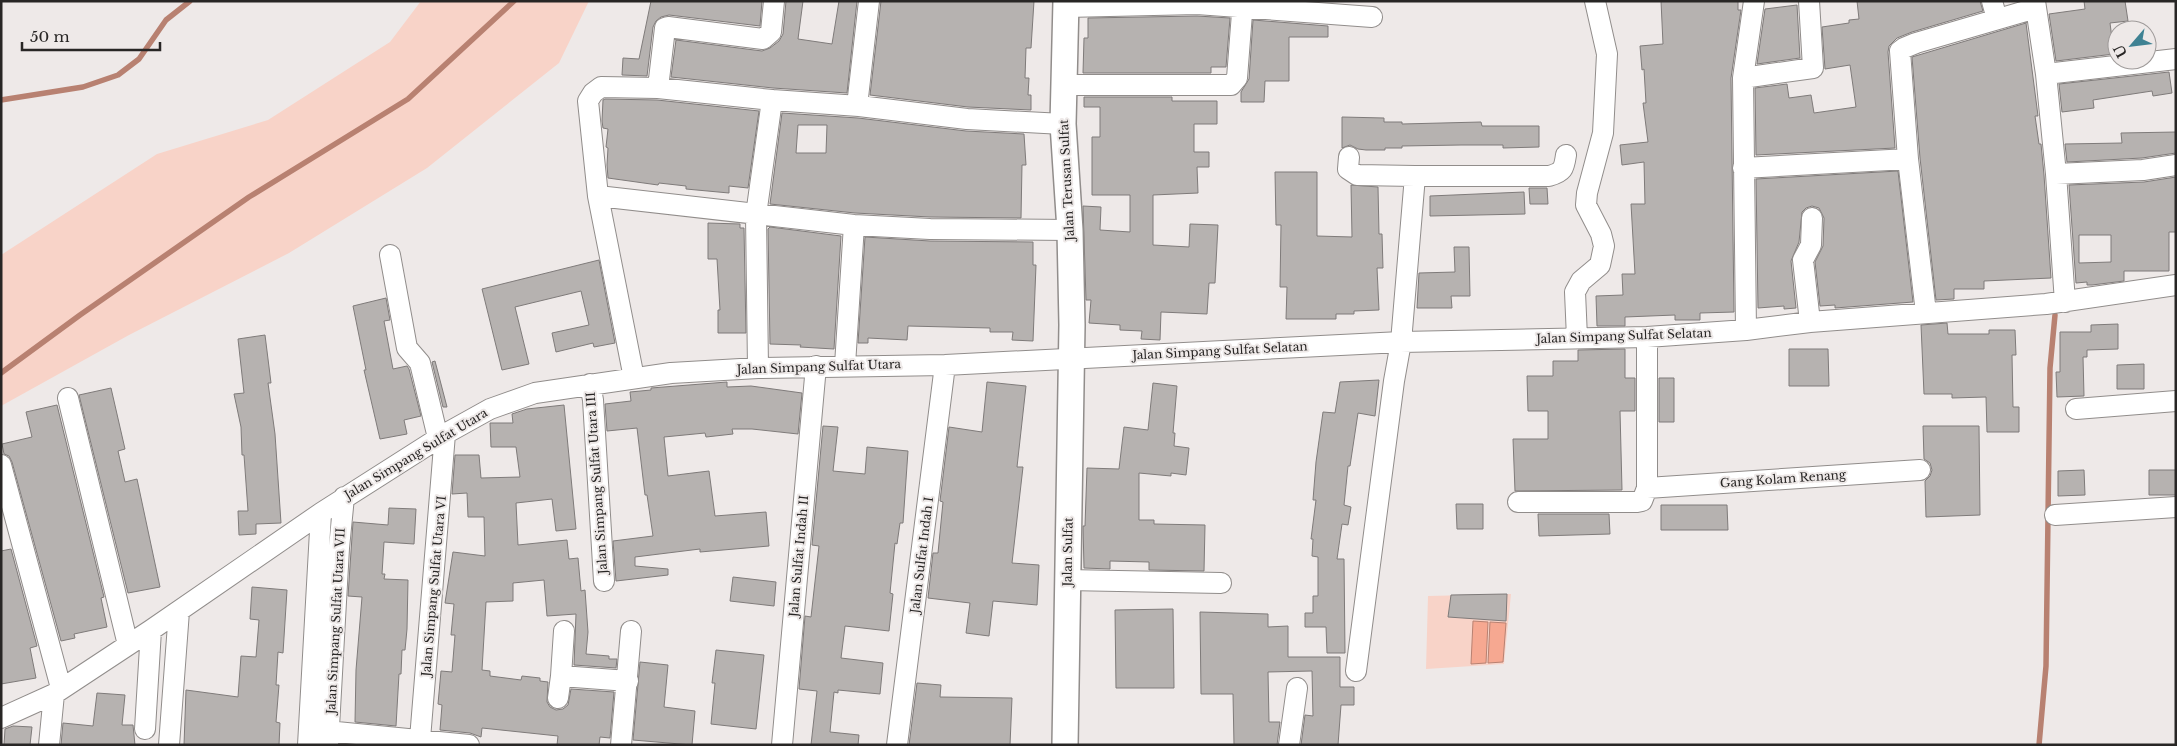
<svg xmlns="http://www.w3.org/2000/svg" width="2177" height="746" font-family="'Libre Baskerville',serif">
  <rect width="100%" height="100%" fill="#eee9e8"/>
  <!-- green -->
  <path fill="#f8d3c8" d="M421,1h168l-30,62 -132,105 -138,85 -160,82 -128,71v-151l156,-101 111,-34 122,-78z
    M1511,594l-7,70 -78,5 2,-73z"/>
  <!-- water -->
  <path fill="#f6a891" stroke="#b88171" d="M1473,621l15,1 -2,41 -15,1z
    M1490,622l16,1 -3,39 -15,1z"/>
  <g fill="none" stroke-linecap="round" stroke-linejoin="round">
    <!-- stream -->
    <path stroke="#b88171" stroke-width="5.5" d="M1,100l82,-13 35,-12 21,-16 27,-39 24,-19
      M1,373l79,-58 169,-118 159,-98 106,-98
      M2039,745l7,-79 4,-298 5,-53"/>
  </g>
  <!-- building -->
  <path fill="#b6b2b0" stroke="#7f7b7a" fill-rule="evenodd" d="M651,1h111l-2,25 -91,-11 -8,2 -5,4 -3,6 -6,49 -25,-1 1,-17 16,1z
    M786,1h17l-5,38 34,5 7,-43h18l-10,92 -74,-5 -102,-11 5,-37 86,11 8,-3 9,-7 4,-7z
    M881,1h153l-3,47h-5l-1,30h4l-1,17h3v15l-63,-3 -98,-12z
    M1661,1h77v9h3l-10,68 3,234 -34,1v7h-25v-5l-50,2v9h-28l-1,-30 27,-1 -1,-21h13l-4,-70h14l-1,-42 -22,3 -2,-20 28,-3 -5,-39h3l-2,-34 -2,1 -2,-24 23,-2z
    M1857,1h123l3,10 -71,21 -15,6 -8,8 -1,6 7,96 -139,7 -1,-67 32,-4 2,14 22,-3 3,18 42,-6 -6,-42 -25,4 -3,-42 27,-4v-3l10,-1z
    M2084,1h41l3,20 -18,2 4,31 -58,7 -7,-47 36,-5z
    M1797,5l3,53 -43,6 8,-55z
    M1197,16l33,2 -4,49h-15v6h-128l1,-35h4v-20z
    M1253,20l75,6v11h-39v44h-24l-1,21h-23v-10l8,-13z
    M2026,23l12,93h-3l4,28h2l3,31 7,103 -67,3v8h-30v10l-18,1 -16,-142 -8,-101z
    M2169,72l3,21 -19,3 -1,-5 -59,9 1,8 -32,4 -3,-28z
    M1084,97h88v4h45v23h-23v28h15v15h-12l1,26 -45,2v50l36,2 1,-23 28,1 -3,58h-6l-2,31 -46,-2 -1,28 -19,-1 1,-8 -22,-1v-5l-31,-2 2,-23h-5l-3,-94 18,1 -1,23 30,2v-37h-38v-58h8v-30h-16z
    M605,99l52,1 102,11 -11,77 -19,-2v7l-43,-4v-3l-27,-3 -1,2 -50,-7 -1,-13 1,-17 -2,-1 2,-18 -5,-1 -1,-7 1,-21z
    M782,113l76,5 108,13 58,3 2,31h-4l-1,53 -91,-1 -75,-4 -85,-9zM798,125h29l-1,28h-30z
    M1342,117l42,1v4h18v2l79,-2 1,4h57v21l-36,1v-3h-42l-59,1v2h-17v2h-19l-8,-1 -8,-4 -8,3z
    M2176,132v21l-34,5 -75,4 -2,-18 57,-1 -1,-10z
    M1898,171l15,131 -78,6v-3l-15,1 -5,-44 8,-16 1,-28 -5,-10 -7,-2 -6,2 -4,4 -3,30 -8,19 5,47 -12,1v-3l-26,2 -2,-129z
    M1275,172h42v64l35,1 -1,-52 27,2 1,47h3l1,34h-6l2,42 -25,1v3h-18v5h-50l1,-32h-7l1,-62h-5z
    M2176,177v55h-7v39h-45v10l-32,4h-5v-3l-11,1 -7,-98 75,-3zM2079,235h32v27l-32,1z
    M1529,188h18l1,16h-18z
    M1524,192l1,22 -95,2v-20z
    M708,223l32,1v4h4l2,105h-28v-23h2l-3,-51h-9z
    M770,227l71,9 -7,113 -34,-2 1,-2 -31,-1 -2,-115z
    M865,237l65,4 103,1v23h3l-3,76 -21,-1 1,-8h-23v-4l-82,-2 -1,14 -39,-2v5h-10z
    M1454,247h15l1,49h-19l1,12h-35l2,-35 36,-1z
    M599,260l16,83 -21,4 -1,-4 -37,9 -4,-19 37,-8 -8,-34 -66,16 14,57 -27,6 -20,-81z
    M386,298l4,22 -6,1 9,48 14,-3 2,3 12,47 -17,4 3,14 -27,5 -16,-69h2l-13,-64z
    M1947,323l1,11h41v-4h26l1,25h-4l1,52h6v25h-32l-1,-35 -34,1v-4h-28l-3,-69z
    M2118,324v25l-31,1v7h-4l1,39 -27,1 -1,-25h4v-40h31v-7z
    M265,335l6,48h-3l7,51 6,89 -25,1v10l-17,1 -1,-24h10l-4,-56h-2l-1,-28 -7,-33 10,-1 -6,-54z
    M1625,349v29h10v33h-15l2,79 -107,1 -2,-52h35v-28h-20l-1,-35h26v-15h25v-11z
    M1789,349h39l1,37h-40z
    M435,361l12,46h-4l-11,-45z
    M2144,364v25h-27v-24z
    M1659,378h15v44h-15z
    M1379,380l-4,36 -17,-3 -8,53h-2l-4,39 7,2 -3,18 -6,-1 -5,35h7l1,94h-18l-1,-26h-21v-14h8v-17h5v-39l-6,-1 1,-17h-2l5,-39h-3l3,-38 7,-50 12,1 5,-31z
    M727,382v5l24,-1 51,7 -4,41 -46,-5h-20l1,5 -27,3 -1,-4 -41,4 4,39 41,-5 6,45 51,-4 3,34 -69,6v-3l-65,8v9l33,3v6l-52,6 -3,-40 40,-5 -6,-41h-2l-8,-67 -30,3 -2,-27 26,-3 -1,-9 21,-2v-2z
    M987,382l39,4 -9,81h6l-11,96 27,2 -2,40 -44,-4 -4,35 -23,-3 4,-30 -42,-5 5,-45h5l5,-51 -3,-1 9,-74 33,5z
    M1153,383l24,3 -4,47h2l-1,13 15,2 -3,27 -15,-2v3l-32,-3v47h15v4l51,1 -1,46 -55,-1v-8l-39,-1v8l-26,-1 -1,-42h2l2,-58 32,1 5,-42 24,3z
    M111,388l14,61 -7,2 7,31 12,-3 23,108 -32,6 -49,-198z
    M57,405l47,192 -3,1 6,29 -33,7 1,4 -14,3 -49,-179 -3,-6 -5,-2 -2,-10 30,-7 -6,-25z
    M564,405l12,124 -20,2 -4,-32 -36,4 2,42 49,-5 2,19 9,-1 3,33 4,-1 3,42 -2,22 23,2v3h8l-1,9 -42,-3 2,-51 -29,2 -3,-36 -31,3v18l-27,1 -4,68 8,1v5l31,4 1,-4 18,2v3l8,1 -1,20 3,5 6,3 7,-1 5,-4 3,-16 43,3 -4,46 -10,-1 -1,8h-42l1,-9 -76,-8 -1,9 -11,-4 -30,-3 2,-25 -4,-1 3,-33 11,1 3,-37h-4l3,-31 -9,-1 8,-51 32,4 -1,-39h-16l-1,-24 -15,1 3,-39h24l2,23 39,-1 -4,-30h-25l-1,-24h23l-1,-9 15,-5z
    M823,426l15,1 -5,44 32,3 2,-27 41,4 -5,72h-3l-3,21 -2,-1 -5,50 3,1 -4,37 -44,-5 -4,32 42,5 -3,31 -42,-4v3l-4,-1 -4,40 29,3 -1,10h-47l6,-54 -18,-2 6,-73 6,1 8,-71 -7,-1z
    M1923,426h56l1,89 -54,2 -1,-36 5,-5 2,-6 -2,-7 -6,-4z
    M2084,470l1,25 -27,1v-25z
    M2149,470h27v25h-27z
    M1456,504h27v25h-26z
    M1661,505h66l1,25h-67z
    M389,508l27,1 -2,35 -30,-2 -2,32h3l-1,5 24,1 -1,49 -2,21h-3l-1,24h-2l-3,52 -41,-4 1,-52 6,-73 -14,-1 5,-74 35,3z
    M1538,514h71l1,20 -71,2z
    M11,549l26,97 -7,2 6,30 -35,6v-133z
    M733,577l43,5 -2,24 -44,-5z
    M252,587l35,3 -4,63 -5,-1 -2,33h3l-3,37 4,1 -1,22h-95l2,-55 52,7 3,-41 15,1 3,-37 -9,-1z
    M1507,594l-1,27 -58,-4 3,-22z
    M1173,609l1,79h-58l-1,-78z
    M1200,612l68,2v13l20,-1v31h52v30h14v18h-13l-3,40h-37l4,-30 8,1 -1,-45 -44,1 1,50h11l-3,23h-43l-1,-51h-32z
    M716,650l48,5 -8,74 -45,-5 4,-41h-3z
    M640,662l28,3 -4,42 31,4 -3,34 -59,-5z
    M917,683l24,2 -1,12 72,1 -2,47h-101z
    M97,693l28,2 -3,30h11l2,20h-74l2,-22 30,3z
    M13,726l19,1 -2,18h-26l1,-16z"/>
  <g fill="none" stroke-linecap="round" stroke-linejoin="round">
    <defs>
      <path id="minor" d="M1992,1l5,18
        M2035,1l11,73 10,100 9,128
        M1066,7l131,-3 175,13
        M2046,74l130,-15
        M1743,78l70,-10 -4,-67
        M1065,85h166l6,-7 5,-65 3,-12
        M658,88l7,-60 3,-1 95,12 8,-7 3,-31
        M857,106l12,-105
        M1349,157l-1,12 9,6 58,1
        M1743,168l165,-9
        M2056,174l87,-4 33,-5
        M598,196l256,29 76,4 140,1
        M390,255l17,93 13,15 18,75
        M1926,313l-18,-154 -8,-108 4,-3 12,-5 120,-35
        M1810,322l-7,-62 8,-15 1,-27
        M1746,330l-3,-252 11,-77
        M1577,338l-2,-46 6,-11 19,-16 4,-19 -3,-12 -15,-29 1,-12 16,-60 4,-79 -12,-53
        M845,365l9,-140
        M758,368l-2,-153 16,-115
        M634,378l-36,-182 -10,-95 5,-8 8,-6 57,1 114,12 87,6 108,13 96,5
        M590,384l3,16 11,181
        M68,398l60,247
        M2076,409l100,-8
        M1,465l60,223
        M1647,488v-151
        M1518,502h119l5,-1 5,-13 273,-18
        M2055,515l121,-8
        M1067,580l154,3
        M564,631l-3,45 67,5
        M1356,671l38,-290 7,-39 14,-166h134c14,-4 15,-7 17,-21
        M558,698l3,-22
        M1,718l53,-24 97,-64 170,-117 124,-79 45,-25 45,-16 136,-20 87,-5 187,-3 456,-23 246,-5 99,-7 64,-8 236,-18 130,-19
        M145,729l6,-99
        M316,730l153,15
        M420,739l25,-305
        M49,745l5,-51
        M169,745l10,-134
        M308,745l13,-232
        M328,745l11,-197 5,-51
        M621,745l10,-114
        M782,745l34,-379
        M897,745l48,-380
        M1289,745l8,-57"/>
      <path id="major" d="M1065,745l7,-420 -2,-95 -7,-106 3,-123"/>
    </defs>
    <!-- minor casing -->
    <use href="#minor" stroke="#918d8b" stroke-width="22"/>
    <!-- major casing -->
    <use href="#major" stroke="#918d8b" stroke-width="28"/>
    <!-- minor -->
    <use href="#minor" stroke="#fff" stroke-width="20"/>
    <!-- major -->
    <use href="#major" stroke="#fff" stroke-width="25"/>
  </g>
  <g text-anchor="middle" stroke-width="4" stroke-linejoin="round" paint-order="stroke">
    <!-- street labels -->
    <g font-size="12" fill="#282625" stroke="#eee9e8">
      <text transform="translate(1067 180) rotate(-93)" y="4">Jalan Terusan Sulfat</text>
      <text transform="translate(1624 336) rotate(-2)" y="4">Jalan Simpang Sulfat Selatan</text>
      <text transform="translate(1220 351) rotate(-3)" y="4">Jalan Simpang Sulfat Selatan</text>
      <text transform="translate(819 367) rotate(-2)" y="4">Jalan Simpang Sulfat Utara</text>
      <text transform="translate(416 454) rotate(-31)" y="4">Jalan Simpang Sulfat Utara</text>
      <text transform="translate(1783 479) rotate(-4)" y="4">Gang Kolam Renang</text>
      <text transform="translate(597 483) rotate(-94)" y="4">Jalan Simpang Sulfat Utara III</text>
      <text transform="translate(1068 552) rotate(-89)" y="4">Jalan Sulfat</text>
      <text transform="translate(922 555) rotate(-83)" y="4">Jalan Sulfat Indah I</text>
      <text transform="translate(799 556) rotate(-85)" y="4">Jalan Sulfat Indah II</text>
      <text transform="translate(434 586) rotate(-85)" y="4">Jalan Simpang Sulfat Utara VI</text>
      <text transform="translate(336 621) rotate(-87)" y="4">Jalan Simpang Sulfat Utara VII</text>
    </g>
  </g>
  <!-- border -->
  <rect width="2177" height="746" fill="none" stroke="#282625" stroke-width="5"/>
  <!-- north arrow -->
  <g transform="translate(2132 45) rotate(242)"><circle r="24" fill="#eee9e8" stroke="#9f9b9a"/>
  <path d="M0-4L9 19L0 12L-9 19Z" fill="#3f8293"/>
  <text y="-8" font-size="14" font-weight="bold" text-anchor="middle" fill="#282625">U</text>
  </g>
  <!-- scale -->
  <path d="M22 42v8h138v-8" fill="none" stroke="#282625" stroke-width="2.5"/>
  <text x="30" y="42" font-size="15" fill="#282625" stroke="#eee9e8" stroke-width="4" paint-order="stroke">50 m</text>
</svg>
